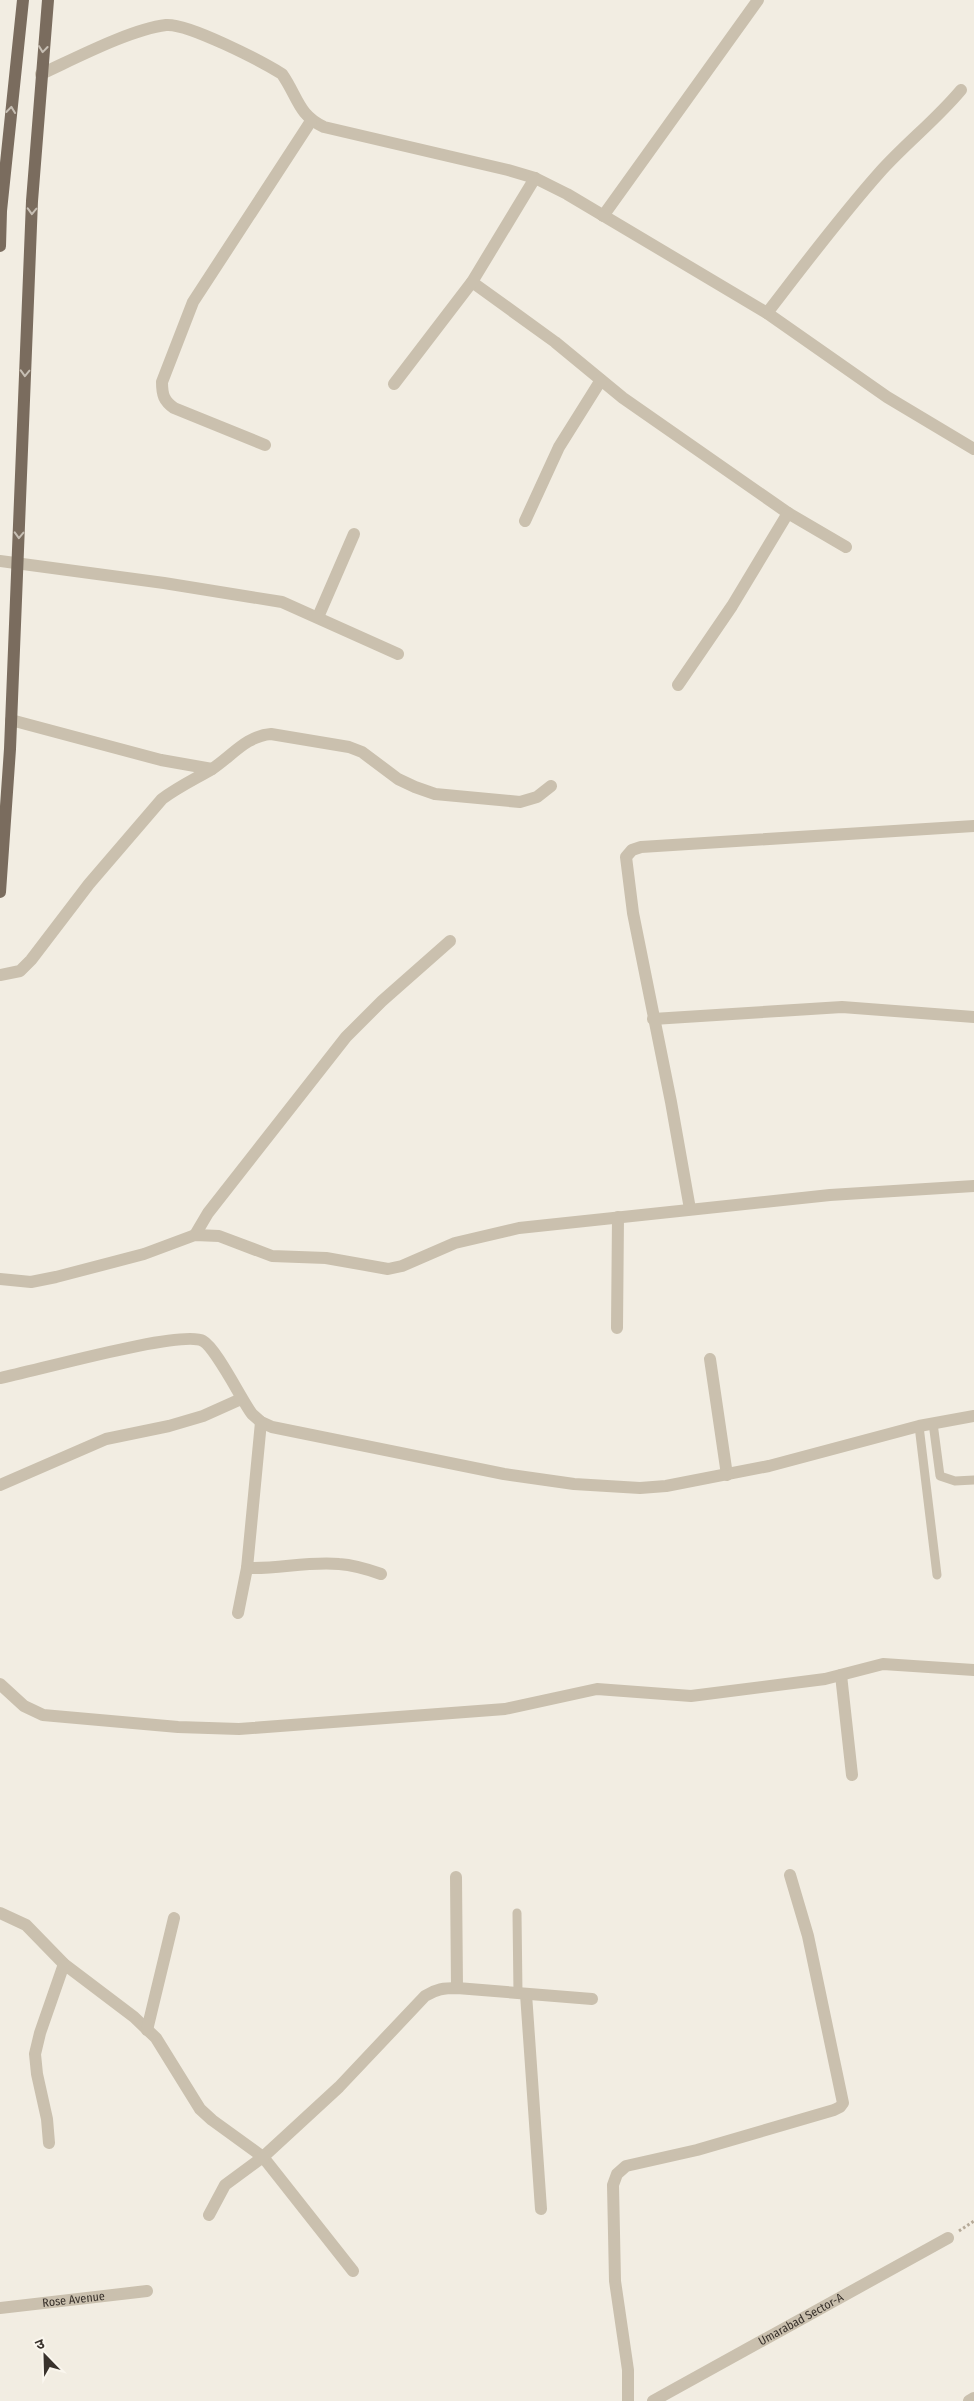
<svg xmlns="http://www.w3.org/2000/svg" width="974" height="2401" font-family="'Fira Sans Condensed','Noto Sans Devanagari',sans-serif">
  <rect width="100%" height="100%" fill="#f2ede2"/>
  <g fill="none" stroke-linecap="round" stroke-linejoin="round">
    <!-- path -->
    <path stroke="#b6aa98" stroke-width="3" stroke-dasharray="2.5 2.5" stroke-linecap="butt" d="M959,2231l15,-10"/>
    <!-- service -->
    <path stroke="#cac0ae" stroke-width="9" d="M933,1423l7,53 15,5 19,-1
      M919,1426l18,149
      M517,1913l1,81"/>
    <!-- minor -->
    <g stroke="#cac0ae" stroke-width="12">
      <path d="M41,74c33,-15 90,-45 125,-49 22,-2 95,36 116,49 16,23 16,41 42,53l184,43 27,8 32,16 200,119 120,84 87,52"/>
      <path d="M603,216l155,-216"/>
      <path d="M472,282l83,60 68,56 165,115 58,34"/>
      <path d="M767,313c37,-48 73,-96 113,-141 26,-29 56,-52 81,-82"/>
      <path d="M394,384l78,-102 63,-104"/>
      <path d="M265,445l-91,-37c-10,-7 -12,-13 -12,-26l31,-80 118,-181"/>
      <path d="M525,521l34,-74 42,-67"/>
      <path d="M0,561l164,22 118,19 116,52"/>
      <path d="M318,617l36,-83"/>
      <path d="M678,685l54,-79 56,-93"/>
      <path d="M11,720l150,40 51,9"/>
      <path d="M0,975l20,-4 11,-11 58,-76 73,-85c16,-12 33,-20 50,-30 21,-14 34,-33 59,-35l78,13 13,5 36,27 17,8 20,7 85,8 17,-5 14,-11"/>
      <path d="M653,1019l189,-12 132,10"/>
      <path d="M690,1209l-19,-107 -38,-189 -7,-56 6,-7 9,-3 333,-21"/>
      <path d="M195,1235l13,-22 138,-176 36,-36 68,-60"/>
      <path d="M0,1279l31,3 25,-5 88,-23 51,-19 24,1 53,20 54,2 62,11 14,-3 53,-23 64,-15 311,-33 144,-9"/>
      <path d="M617,1328l1,-111"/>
      <path d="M710,1359l17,116"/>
      <path d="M0,1378c32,-6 182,-49 203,-37 13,7 38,58 49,73l9,8 11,5 232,47 70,10 66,4 26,-2 103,-20 150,-40 55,-10"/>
      <path d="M0,1485l106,-46 63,-13 34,-10 38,-17"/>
      <path d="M247,1568c31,1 62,-7 92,-4 15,1 28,5 42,10"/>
      <path d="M238,1613l9,-45 14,-146"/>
      <path d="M841,1675l11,100"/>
      <path d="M0,1684l24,22 19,9 135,12 61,2 266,-20 92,-20 94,7 134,-17 58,-15 91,6"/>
      <path d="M456,1877l1,111"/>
      <path d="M0,1913l26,12 38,39 70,53 22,21 44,71 12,11 51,37 90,114"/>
      <path d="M526,1994l15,215"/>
      <path d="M147,2030l27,-112"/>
      <path d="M49,2143l-2,-24 -10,-45 -2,-20 5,-21 24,-69"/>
      <path d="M209,2215l16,-30 38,-28 76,-70 86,-91c11,-7 19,-8 32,-8l135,11"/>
      <path id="s1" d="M0,2308l147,-17"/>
      <path d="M628,2401v-31l-13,-89 -2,-96 4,-11 9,-8 71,-16 137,-40 6,-3 3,-4 -35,-167 -18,-61"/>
      <path id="s2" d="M653,2401l295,-163"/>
      <path d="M969,2401l5,-3"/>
    </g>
    <!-- primary -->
    <path stroke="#7a6c5e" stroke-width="12" d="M0,246l1,-35 22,-211
      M0,892l10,-143 22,-548 16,-201"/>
  </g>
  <!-- one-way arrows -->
  <defs><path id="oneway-chevron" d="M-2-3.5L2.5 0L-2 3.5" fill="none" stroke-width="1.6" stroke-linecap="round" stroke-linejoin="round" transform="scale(1.25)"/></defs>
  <g stroke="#c7bfb4">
    <use href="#oneway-chevron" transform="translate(43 49) rotate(96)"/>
    <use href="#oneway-chevron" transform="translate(11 110) rotate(-84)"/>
    <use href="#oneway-chevron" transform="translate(32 211) rotate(92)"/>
    <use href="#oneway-chevron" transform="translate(25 373) rotate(92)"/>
    <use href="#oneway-chevron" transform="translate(19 535) rotate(92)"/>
  </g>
  <g text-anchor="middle" stroke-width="5" stroke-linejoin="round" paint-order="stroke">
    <!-- street labels -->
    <g font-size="12" fill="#39322c" stroke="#faf6ee">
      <text dy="4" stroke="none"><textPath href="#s1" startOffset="74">Rose Avenue</textPath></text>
      <text dy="4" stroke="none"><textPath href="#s2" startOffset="169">Umarabad Sector-A</textPath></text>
    </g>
  </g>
  <!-- north arrow -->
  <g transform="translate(45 2356) rotate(337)" stroke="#faf6ee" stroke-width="4" paint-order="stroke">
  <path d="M0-4L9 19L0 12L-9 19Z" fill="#39322c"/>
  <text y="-8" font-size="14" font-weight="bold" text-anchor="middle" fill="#39322c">उ</text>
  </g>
</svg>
